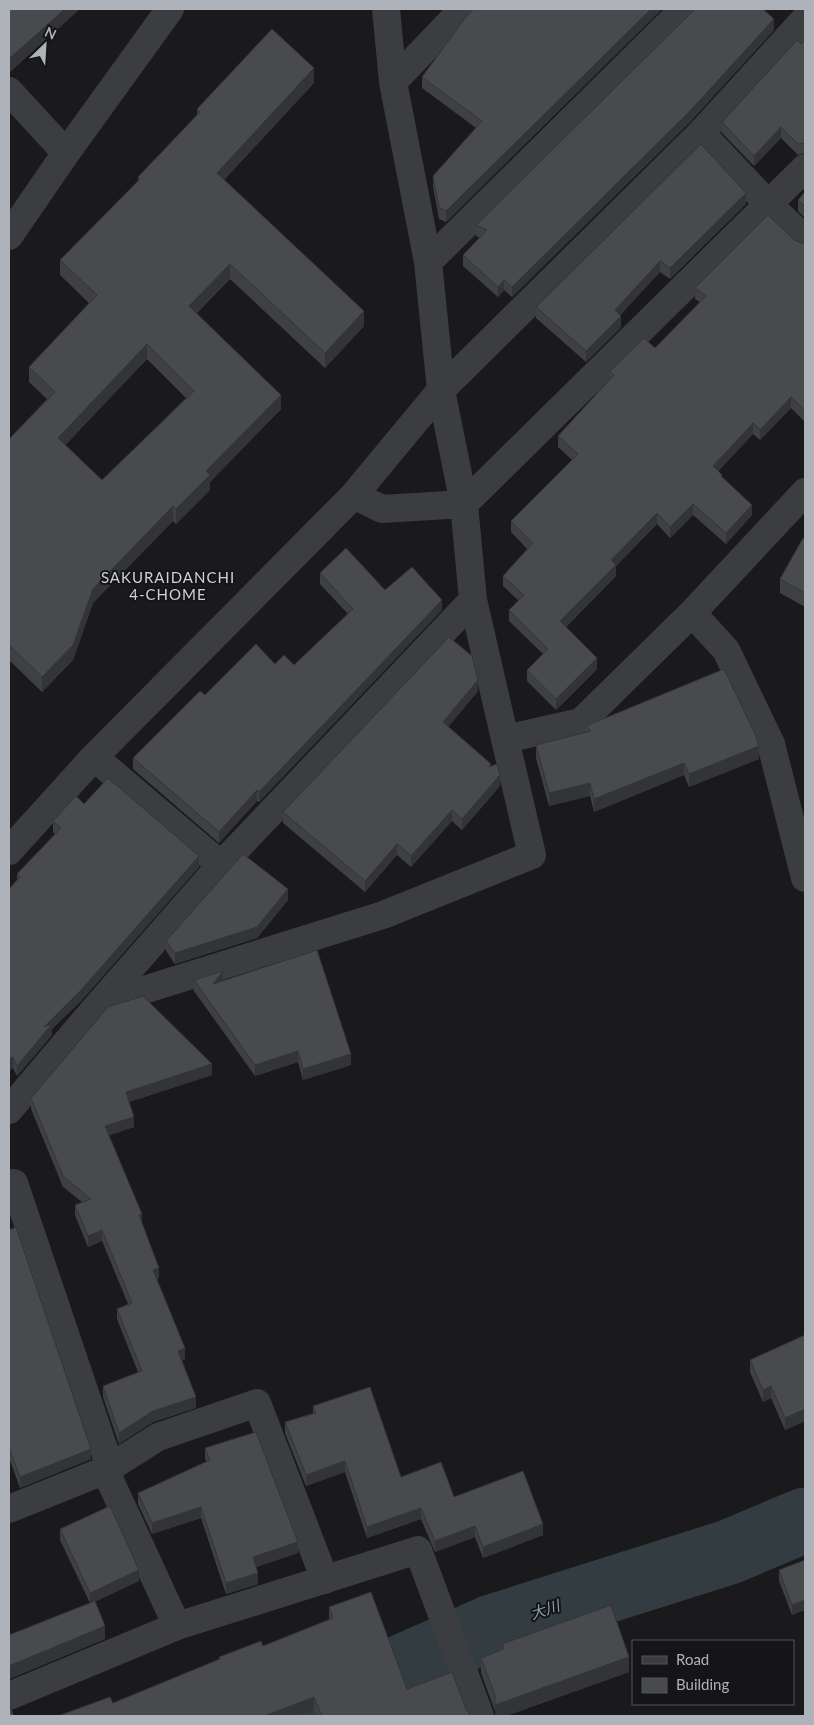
<svg xmlns="http://www.w3.org/2000/svg" width="814" height="1725" font-family="Lato,'Noto Sans JP',sans-serif">
  <rect width="100%" height="100%" fill="#1a1a1c"/>
  <g fill="none" stroke-linecap="round" stroke-linejoin="round">
    <!-- river -->
    <path stroke="#333c41" stroke-width="65" d="M291,1716l201,-89 237,-75 76,-32"/>
    <!-- minor -->
    <path stroke="#3b3d41" stroke-width="28" d="M386,9l7,73 35,180
      M684,9l-256,253 13,128 23,114 9,96 32,139 76,-17 111,-109 113,-121
      M393,82l70,-73
      M9,91l57,62 -57,83
      M701,133l68,72 36,34
      M66,153l104,-144
      M354,495l28,14 82,-5 341,-336
      M692,613l34,37 45,94 34,134
      M94,757l127,108
      M9,851l85,-94 260,-262 87,-105 260,-257 104,-114
      M99,1004l284,-89 149,-60 -27,-116
      M9,1110l90,-106 122,-139 252,-265
      M9,1186l5,-3 92,272 1,19 70,152 241,-76 62,166
      M9,1509l97,-39 52,-33 99,-34 68,177
      M9,1696l168,-70"/>
  </g>
  <!-- wall -->
  <path fill="#3f4043" fill-rule="evenodd" d="M474,9h188l-216,213 -7,-3 -6,-32v-11l43,-48 -54,-40v-11z
    M774,30l-84,92 -178,175 -8,-7 -6,7 -35,-31v-11l17,-17 -4,-2v-11z
    M805,39v114l-7,2 -17,-17 -27,28 -32,-33v-11z
    M314,83l-90,97 140,146 -39,42 -95,-89 -33,34 84,96 -71,73v8l-34,34 -3,-3 -80,82 -20,57 -31,32 -33,-32v-221l38,-40 -18,-17v-15l60,-64 -29,-28v-15l78,-78v-5l59,-62v-6zM147,359l39,39 -84,82 -37,-35z
    M805,192v26l-7,-7v-11z
    M746,204l-76,75 -10,-7 -40,43 1,12 -35,35 -50,-44v-11z
    M794,240l7,3h4v179l-14,-14 -31,32 -7,-6 -35,37 34,44 -26,29 -33,-29 -23,23 -13,-14 -41,42v10l-50,51 31,42 -41,41 -29,-29v-11l16,-16 -34,-33v-11l10,-9 -16,-15v-10l24,-27 -16,-17v-11l61,-61 -14,-13v-11l52,-57v-8l45,-23 45,-46 -5,-3v-11z
    M805,539v68l-25,-14v-14z
    M320,573l65,17 57,20 -183,192 -2,-1 -38,42 -86,-74v-11l72,-63 70,-31 19,1 54,-51 -28,-30z
    M478,691l-30,36 43,39 9,20 -38,44 -10,-9 -41,46 -14,-12 -32,37 -82,-69v-11z
    M586,726l173,33 -70,28 -5,-12 -90,37 -4,-16 -41,10 -13,-48v-13l50,-13z
    M84,804l115,63 -118,134 -29,28v6l-35,41 -4,-8 -4,2v-181l8,-9v-6l38,-40 -2,-2v-11z
    M288,900l-31,38 -82,26 -9,-13v-10z
    M194,980h29l128,85 -48,15 -5,-18 -43,14 -61,-85z
    M212,1075l-83,27 5,25 -25,8 33,88 17,55 -2,1 28,80 -3,2 14,47 -43,14 -34,22 -16,-47v-11l35,-14 -21,-53v-10l11,-5 -26,-63 -14,6 -13,-32v-10l7,-3 -19,-15 -32,-78v-11z
    M9,1230l82,229 -71,29 -11,-30z
    M805,1335v86l-20,9 -14,-32 -8,4 -13,-30v-12z
    M313,1406l88,71 53,20 89,38 -60,23 -8,-21 -40,15 -14,-33 -54,19 -22,-66 -39,14 -21,-53v-11l28,-9z
    M205,1448l93,105 -42,14 2,17 -32,10 -25,-76 -49,16 -14,-30v-11l69,-31 -2,-3z
    M60,1529l79,52 -45,21 11,37 -96,40v-44l81,-32 -30,-63z
    M805,1560l-13,55 -13,-34v-11z
    M329,1607l78,82 59,20 4,6 2,1h-155l-3,-6 -17,6h-239l55,-13 106,-44v-2l44,-11 66,-26z
    M502,1644l127,28 -123,44h-11v-5l-14,-38v-15l21,-9z"/>
  <!-- shaded-wall -->
  <path fill="#333437" d="M65,9h15l-71,64v-14z
    M651,9h11l-216,213v-11z
    M774,19v11l-84,92 -178,175v-10z
    M314,68v15l-97,104v-14z
    M781,127v11l-27,28v-10z
    M746,193v11l-76,75v-11z
    M660,261v11l-45,49v-11z
    M230,264v15l-41,41v-14z
    M504,280v10l-6,7v-10z
    M364,311v15l-39,42v-15z
    M621,316v11l-35,35v-11z
    M147,344v15l-89,94v-15z
    M281,395v14l-71,73v8l-34,34v-15l30,-38z
    M791,397v11l-31,32v-10z
    M753,423v11l-40,43v-11z
    M693,504v11l-23,23v-11z
    M752,505v10l-26,29v-11z
    M173,506v15l-80,82 -20,57 -31,32v-15l51,-88z
    M657,513v11l-41,42v10l-56,56v-11l51,-61z
    M442,600v10l-183,192v-10z
    M597,658v11l-41,41v-11z
    M478,680v11l-35,42v-11z
    M759,746v13l-70,28v-13z
    M684,763v12l-90,37v-13z
    M500,775v11l-38,44v-11z
    M590,783v13l-41,10v-13z
    M257,790v11l-38,42v-11z
    M452,810v11l-41,46v-11z
    M397,844v11l-32,37v-11z
    M199,856v11l-118,134 -29,28v6l-35,41v-10l27,-39z
    M288,889v11l-31,38 -82,26v-11z
    M223,971v11l-10,2z
    M298,1051v11l-43,14v-11z
    M351,1054v11l-48,15v-11z
    M13,1057v11l-4,2v-11z
    M212,1064v11l-86,28v-11z
    M134,1117v10l-29,10v-11z
    M142,1214v11l-3,-10z
    M102,1230v11l-14,6v-11z
    M159,1268v10l-6,3v-11z
    M185,1348v11l-7,3v-11z
    M771,1386v12l-8,4v-12z
    M196,1397v11l-43,14 -34,22v-11l34,-22z
    M805,1409v12l-20,9v-12z
    M91,1449v10l-71,29v-11z
    M345,1461v11l-39,14v-11z
    M201,1507v11l-49,16v-11z
    M421,1508v11l-54,19v-11z
    M543,1524v11l-60,23v-11z
    M475,1526v11l-40,15v-11z
    M298,1542v11l-45,15v-11z
    M139,1570v11l-49,23v-11z
    M258,1573v11l-32,10v-11z
    M805,1600v10l-13,5v-10z
    M105,1626v13l-96,40v-13z
    M629,1657v15l-123,44h-11v-11z
    M314,1697v13l-17,6h-33z"/>
  <!-- building -->
  <path fill="#494a4e" stroke="#333437" fill-rule="evenodd" d="M9,9h56l-56,50z
    M474,9h177l-205,202 -7,-3 -6,-32 49,-55 -60,-44 44,-60z
    M695,9h68l11,10 -84,92 -178,176 -8,-7 -6,7 -35,-32 24,-25 -11,-5z
    M272,29l42,39 -97,105 147,138 -39,42 -95,-89 -41,42 92,89 -75,76 4,4 -34,34 -3,-3 -80,83 -20,56 -31,32 -33,-32v-206l46,-47 -26,-25 68,-72 -37,-35 80,-81 -2,-2 62,-65 -3,-3zM147,344l47,47 -92,89 -44,-42z
    M805,39v104l-7,1 -17,-17 -27,29 -32,-34 75,-82 4,4z
    M701,144l45,49 -76,75 -10,-7 -45,49 6,6 -35,35 -50,-44z
    M805,192v15l-7,-7z
    M768,215l26,25 7,3h4v168l-14,-14 -31,33 -7,-7 -40,43 9,9 -1,1 31,29 -26,28 -33,-29 -23,23 -13,-14 -46,47 5,5 -56,56 37,37 -41,41 -29,-29 21,-21 -39,-39 15,-15 -21,-19 30,-33 -22,-22 67,-67 -20,-18 56,-61 -4,-4 34,-33 11,10 51,-52 -11,-8z
    M803,538l2,1v54l-25,-14z
    M346,548l39,42 27,-23 30,33 -183,192 -2,-2 -38,42 -86,-74 67,-67 5,4 51,-51 19,20 9,-9 10,10 59,-56 -33,-36z
    M449,637l23,19 6,24 -35,42 48,42 -2,3 8,-3 3,11 -38,44 -10,-9 -41,46 -14,-12 -32,37 -82,-69z
    M724,669l32,67 3,10 -70,28 -5,-11 -90,36 -4,-16 -41,10 -13,-48 55,-14 -5,-5z
    M108,778l91,78 -118,134 -37,37 8,-3 -35,42 -4,-9 -4,2v-170l11,-12 -3,-3 44,-46 -8,-7 23,-25 8,8z
    M243,854l45,35 -31,38 -82,26 -9,-12z
    M317,950l34,104 -48,15 -5,-18 -43,14 -61,-85 29,-9 -10,13z
    M143,996l69,68 -86,28 8,25 -29,9 37,88 -3,1 20,53 -6,2 32,78 -7,3 18,46 -43,14 -34,22 -16,-47 39,-15 -25,-62 15,-6 -30,-73 -14,6 -13,-31 16,-6 -28,-23 -32,-78 77,-91z
    M16,1227l75,222 -71,28 -11,-29v-11h1l-1,-3v-204z
    M805,1335v74l-20,9 -14,-32 -8,4 -13,-30z
    M370,1387l31,90 40,-15 13,35 69,-26 20,53 -60,23 -8,-21 -40,15 -14,-33 -54,19 -22,-66 -39,14 -21,-53 31,-9 -3,-7z
    M256,1432l42,110 -45,15 5,16 -32,10 -25,-76 -49,16 -14,-30 72,-33 -5,-12z
    M110,1506l29,64 -49,23 -30,-64z
    M805,1560v40l-13,5 -13,-35z
    M371,1592l36,97 45,-17 14,37 4,6 2,1h-150l-8,-19 -50,19h-206l52,-19 3,6 107,-44 -1,-2 42,-16 2,5 70,-28 -4,-11z
    M95,1601l10,25 -96,40v-31z
    M611,1605l18,52 -134,48v-10l-14,-37 23,-9 -2,-5z
    M9,1705l5,11h-5z"/>
  <g text-anchor="middle" stroke-width="4" stroke-linejoin="round" paint-order="stroke">
    <!-- neighbourhood labels -->
    <g font-size="15" letter-spacing="1" fill="#ced2d6" stroke="#151517">
      <text x="168" y="583">SAKURAIDANCHI<tspan x="168" dy="17">4-CHOME</tspan></text>
    </g>
    <!-- water labels -->
    <g font-size="15" font-style="italic" fill="#89a3b1" stroke="#151517">
      <text transform="translate(545 1610) rotate(-18)" y="5">大川</text>
    </g>
  </g>
  <!-- border -->
  <rect width="814" height="1725" fill="none" stroke="#aeb3ba" stroke-width="20"/>
  <!-- legend -->
  <rect x="632" y="1640" width="162" height="65" fill="#151517" stroke="#525458"/>
  <rect x="642" y="1656" width="25" height="8" fill="#3b3d41" stroke="#525458"/>
  <text x="676" y="1665" font-size="15" fill="#aeb3ba">Road</text>
  <rect x="642" y="1678" width="25" height="15" fill="#494a4e" stroke="#525458"/>
  <text x="676" y="1690" font-size="15" fill="#aeb3ba">Building</text>
  <!-- north arrow -->
  <g transform="translate(45 45) rotate(25)" stroke="#151517" stroke-width="4" paint-order="stroke">
  <path d="M0-4L9 19L0 12L-9 19Z" fill="#aeb3ba"/>
  <text y="-8" font-size="14" font-weight="bold" text-anchor="middle" fill="#aeb3ba">N</text>
  </g>
</svg>
